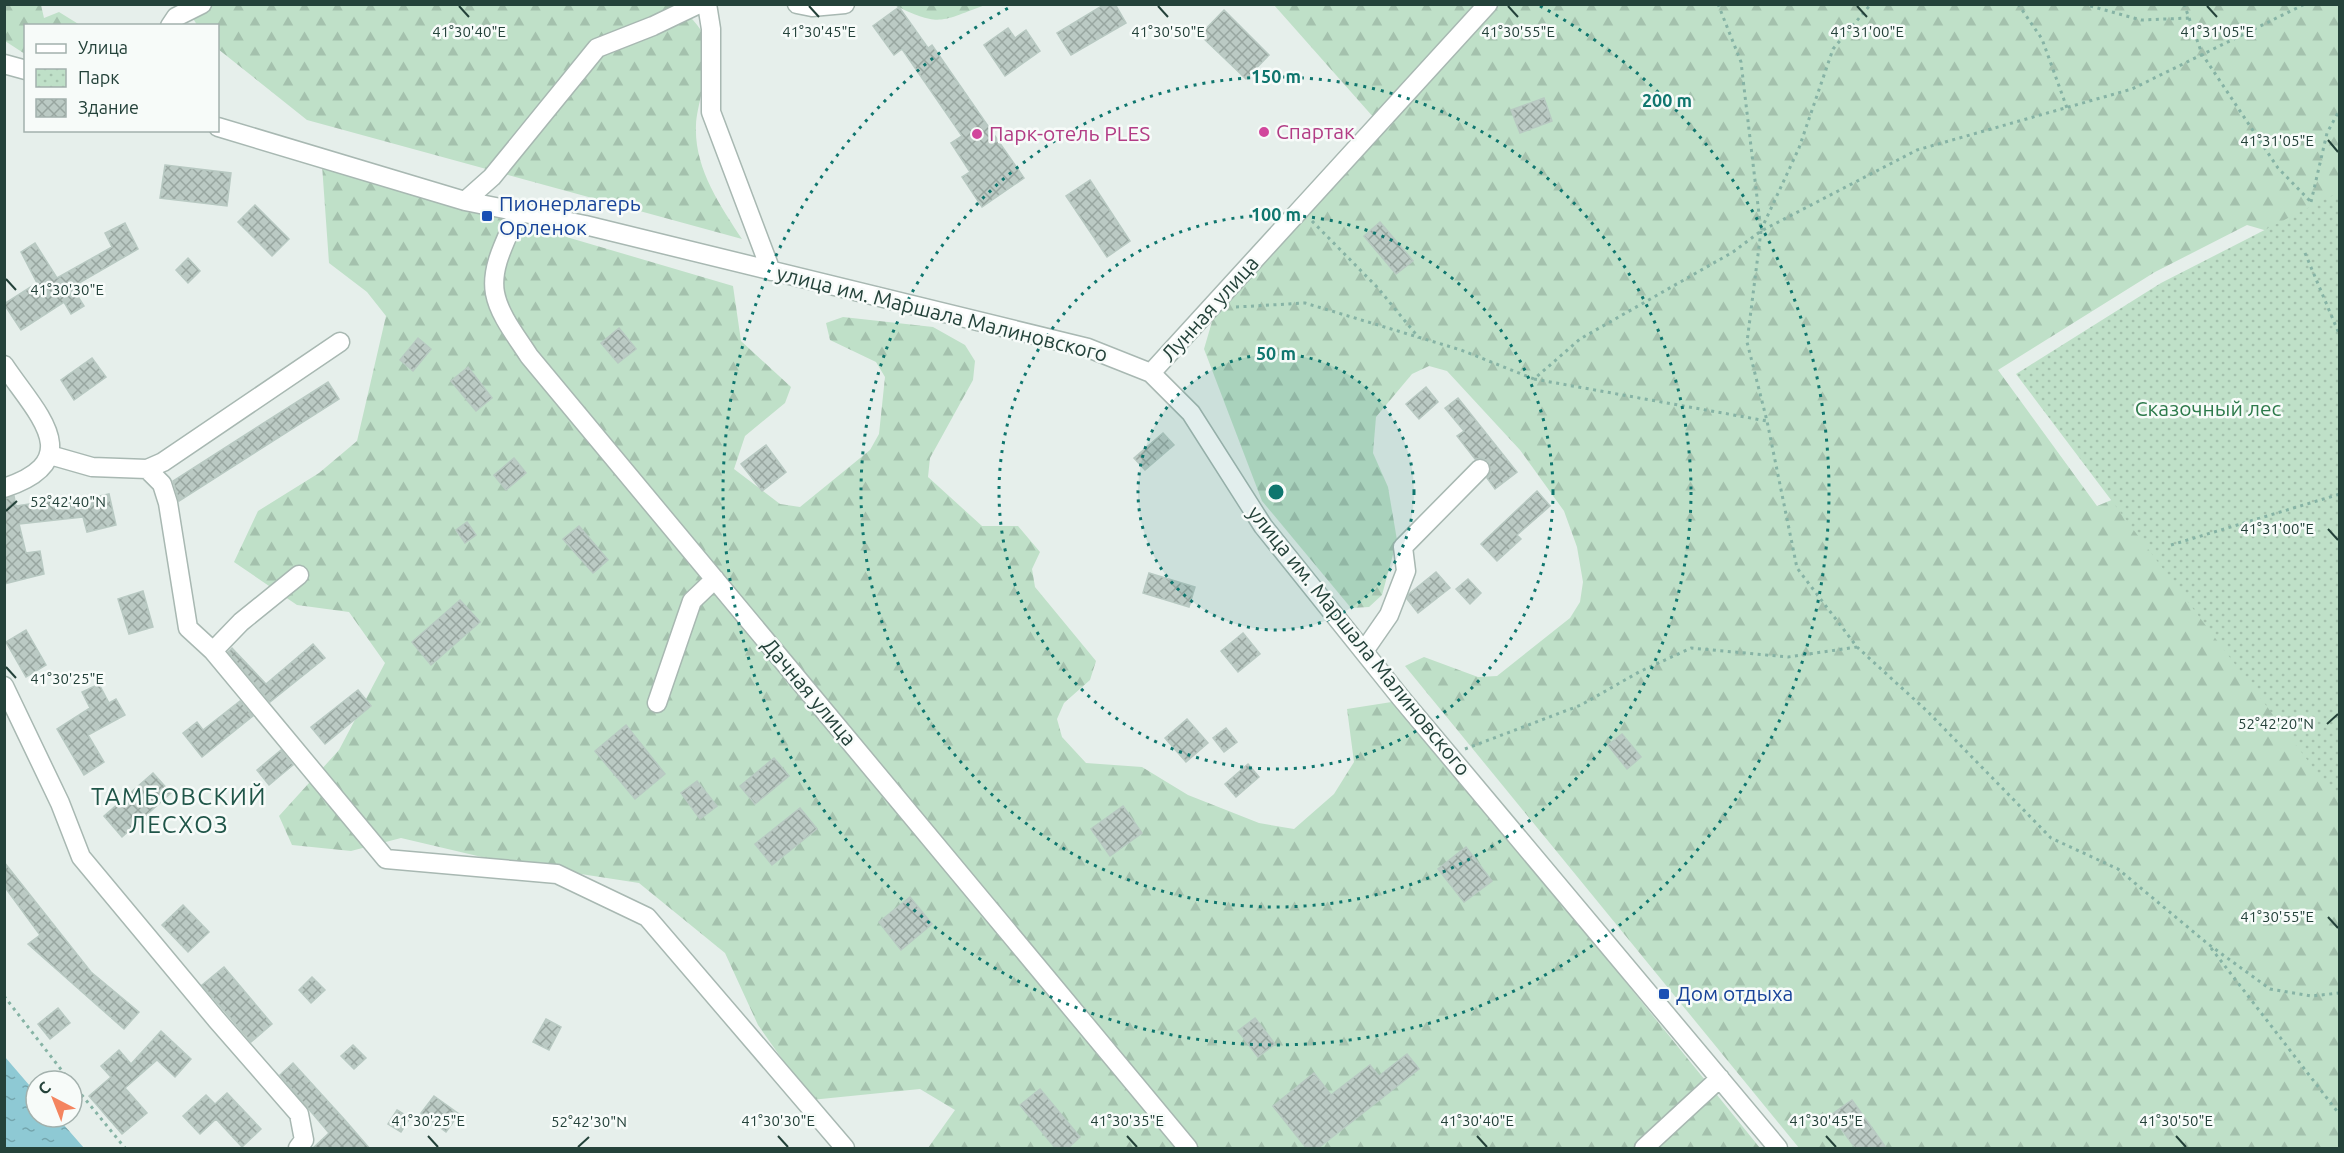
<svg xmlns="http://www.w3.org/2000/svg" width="2344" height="1153" font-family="Ubuntu,sans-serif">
  <defs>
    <pattern id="forest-firs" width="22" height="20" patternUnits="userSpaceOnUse" patternTransform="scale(1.5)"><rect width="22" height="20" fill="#bfe0c8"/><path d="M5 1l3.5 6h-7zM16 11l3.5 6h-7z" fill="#a4c1ad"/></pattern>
    <pattern id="park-dots" width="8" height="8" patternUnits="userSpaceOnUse" patternTransform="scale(1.5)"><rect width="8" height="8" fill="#bfe0c8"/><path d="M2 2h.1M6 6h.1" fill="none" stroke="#a4c1ad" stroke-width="1.8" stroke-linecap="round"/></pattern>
    <pattern id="water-ripples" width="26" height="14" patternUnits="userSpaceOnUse" patternTransform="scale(1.5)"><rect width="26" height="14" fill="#8ec9d4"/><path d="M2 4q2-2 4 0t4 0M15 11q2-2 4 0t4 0" fill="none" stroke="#74a5ad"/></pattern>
    <pattern id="building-cross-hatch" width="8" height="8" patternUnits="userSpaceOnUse" patternTransform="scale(1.5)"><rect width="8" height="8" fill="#bbcac4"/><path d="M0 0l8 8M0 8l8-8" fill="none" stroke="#98a6a0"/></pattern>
  </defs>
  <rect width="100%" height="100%" fill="#e6efeb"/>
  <!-- forest -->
  <path fill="url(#forest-firs)" d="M5,4l36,1 3,13 15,-6 21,13 -54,1 -1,28 -20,-13z
    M185,5h495c7,9 21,22 25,33 9,25 -8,63 -9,87 -2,43 24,80 46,114l-435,-119 -89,-71v-23l-21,-1z
    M894,5h91c-46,17 -45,22 -91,0z
    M1274,5h1065v254l-4,-8 -88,-26 -92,47 -157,98 99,136 242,-100v742h-540l-394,-482 19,-9 54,20 19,-1 73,-58 10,-16 3,-20 -6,-35 -13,-36 -44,-61 -73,-79 -18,-5 -17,8 -36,43 -3,36 15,34 9,53 -15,55 -13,12 -18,1 -89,-107 -58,-152 12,-41 57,-53 27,-38 82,-90z
    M322,165l411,121 8,55 50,46 -6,16 -40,33 -11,33 46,35 20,3 70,-57 9,-16 6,-57 -9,-15 -46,-22 -4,-17 17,-6 90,10 32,18 10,16 -2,19 -43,78 -2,19 54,49h36l22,26 -8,17 3,18 61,74 -6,19 -26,23 -7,16 5,18 24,26 56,4 46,28 71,28 35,6 40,-35 20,-32 -7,-53 51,-8 362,447h-832l27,-38 -35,-21 -109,11 -53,-75 -33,-72 -86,-70 -136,-21 -102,-24 -50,13 -59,-6 -13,-29 60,-66 46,-87 -36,-51 -52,-7 -63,-43 24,-51 61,-38 38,-32 29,-125 -19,-24 -38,-29z"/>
  <!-- park -->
  <path fill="url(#park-dots)" d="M2339,192v-1v611l-323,-428 145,-91z"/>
  <!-- water -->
  <path fill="url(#water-ripples)" d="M5,1057l31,36v24h21l27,31h-79z"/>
  <!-- building -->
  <path fill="url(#building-cross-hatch)" stroke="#b8c9c2" stroke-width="1.5" d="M1105,4h10l11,19 -55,32 -14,-22z
    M899,7l29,41 4,-3 92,133 -42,29 -20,-30 8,-5 -19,-29 11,-7 -60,-87 -8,6 -21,-29z
    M1224,10l45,45 -23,24 -46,-44z
    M1008,28l7,10 11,-8 14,21 -35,25 -21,-31z
    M1544,98l8,23 -32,12 -9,-23z
    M165,165l66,8 -4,33 -67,-8z
    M1090,180l40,61 -23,16 -41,-61z
    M255,205l34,34 -17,17 -34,-34z
    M1380,222l33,39 -17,13 -32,-38z
    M125,223l13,26 -66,38 12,19 -13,8 -7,-12 -43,28 -17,-26 33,-21 -16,-31 14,-9 22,35 55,-31 -7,-14z
    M188,258l12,13 -12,12 -12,-13z
    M619,328l17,21 -18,14 -17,-20z
    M418,338l13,11 -18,22 -13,-11z
    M92,358l14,19 -32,23 -13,-20z
    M468,367l24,31 -16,13 -25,-30z
    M328,382l11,17 -160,102 -6,-20z
    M1426,387l12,15 -19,17 -13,-15z
    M1458,398l59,74 -22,17 -8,-11 4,-7 -3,-10 -6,-3 -7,1 -18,-23 7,-5 -19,-23z
    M1163,433l11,12 -29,25 -11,-12z
    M766,445l20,27 -24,19 -21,-27z
    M514,458l12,15 -20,17 -12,-15z
    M1537,491l13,15 -33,29 4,4 -24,22 -16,-17z
    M109,494l7,31 -29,7 -4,-15 -64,7 7,29 14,-2 4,23 -40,10v-85l10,-3 2,10 53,-8v5z
    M467,522l9,13 -11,8 -9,-13z
    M579,526l29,34 -15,13 -30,-34z
    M1436,572l14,16 -32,25 -11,-14 2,-5z
    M1149,573l46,14 -6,20 -46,-14z
    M1468,579l13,14 -11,11 -14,-15z
    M143,591l10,36 -24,7 -11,-35z
    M460,600l20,22 -49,43 -19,-23z
    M26,630l20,35 -20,12 -20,-35z
    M1243,633l17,21 -22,18 -17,-21z
    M313,644l12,14 -55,44 -42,-50 4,-4 34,36z
    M99,684l10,19 7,-4 9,16 -37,20 16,27 -20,13 -27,-46 33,-21 -8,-16z
    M358,690l13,16 -46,38 -14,-17z
    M240,701l13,15 -51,41 -19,-24 14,-11 6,8z
    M1187,719l21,24 -22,19 -21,-24z
    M626,725l39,49 -30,25 -40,-48z
    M1226,728l11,14 -13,10 -11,-14z
    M1622,734l19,23 -14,12 -19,-24z
    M281,750l12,15 -24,20 -12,-15z
    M774,758l15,18 -34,28 -15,-18z
    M1248,764l11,13 -23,20 -11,-13z
    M153,773l18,20 -49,44 -18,-21z
    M697,781l20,25 -17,13 -19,-26z
    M1123,806l19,27 -32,23 -19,-27z
    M800,808l17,21 -45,36 -17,-21z
    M1466,847l26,34 -28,21 -26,-33z
    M4,862l87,110 48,40 -15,17 -96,-85 12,-9 -36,-49z
    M910,897l22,27 -31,26 -22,-28z
    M183,905l26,27 -21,20 -26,-27z
    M224,967l48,57 -21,18 -49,-57z
    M312,977l13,13 -14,13 -12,-13z
    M58,1008l12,15 -20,16 -12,-15z
    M1255,1018l20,26 -17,13 -20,-26z
    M546,1019l15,8 -12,23 -16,-8z
    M161,1031l30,28 -16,18 -18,-17 -32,28 22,25 -25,21 -33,-38 22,-19 -10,-11 18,-16 12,14z
    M353,1045l13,13 -12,11 -13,-13z
    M1407,1054l12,15 -102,80h-10l-34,-43 41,-33 17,22 39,-30 9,11z
    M293,1063l51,56 26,30h-58l17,-16 -49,-58z
    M1040,1089l40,48 -13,12h-11l-36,-44z
    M227,1093l34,36 -19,18 -26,-28 -16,15 -17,-18 23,-21 9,9z
    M434,1096l25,18 -13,18 -25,-19z
    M1852,1100l35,49h-31l-25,-34z
    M397,1110l13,8 -9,14 -13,-8z"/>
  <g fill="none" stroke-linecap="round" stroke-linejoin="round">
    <defs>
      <path id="minor" d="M707,4l4,25v83l60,159
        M797,4l15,3 33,-3
        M170,26l6,-9 26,-13
        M4,64l22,6
        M218,127l247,74 120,24 503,123 63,25 40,40 72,113 138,172 377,450
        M465,201l27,-24 105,-129 56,-22 46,-22
        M518,212c-10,25 -28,54 -23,81 4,22 22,44 34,63l659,792
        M4,365c31,47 86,95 0,123
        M1151,373l337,-369
        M50,455l42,12 55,2 15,15 6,19 20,125 25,23 28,-29 58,-47
        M147,469l16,-7 177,-120
        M213,651l173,208 171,15 90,43 198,231
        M1364,651l25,-36 17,-44 -3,-24 77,-78
        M4,686l56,117 21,54 135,162 83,95 5,26 -6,8
        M657,703l35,-102 23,-22
        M1644,1148l76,-70"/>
    </defs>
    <!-- minor casing -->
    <use href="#minor" stroke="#a8b8b2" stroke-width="21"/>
    <!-- path -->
    <path stroke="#86b3a5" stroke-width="3" stroke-dasharray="3 4.5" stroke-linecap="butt" d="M1718,4l23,58 20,169 -14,111 20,79 30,147 60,79 70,64 124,127 67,31 90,75 62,45 41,7 29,-3
      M2018,4l24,35 25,69
      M2083,4l58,16 48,-2
      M2184,4l18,50 76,114 33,34
      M2311,202l16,-69 13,-24
      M1312,221l65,66 42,51
      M1761,230l38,-82 34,-99 38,-45
      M2305,253l35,83
      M1236,307l69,-4 156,47 73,29 46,-40 153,-87 28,-21 156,-81 215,-61 173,-85
      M1534,379l233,42
      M2171,545l169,-51
      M1465,749l116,-44 58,-33 52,-24 97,9 69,-10
      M2211,948l129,167
      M4,996l66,85
      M72,1083l53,65"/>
    <!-- minor -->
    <use href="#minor" stroke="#fff" stroke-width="18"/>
  </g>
  <!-- ticks -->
  <path fill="none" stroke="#24423a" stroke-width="2" d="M459,6l10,11M809,6l10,11M1158,6l10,11M1508,6l10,11M1857,6l10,11M2207,6l10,11M2328,140l10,12M6,279l10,11M6,511l11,-10M2328,529l10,11M6,667l10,11M2327,724l11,-10M2328,917l10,11M428,1136l10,11M778,1136l10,11M1127,1136l10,11M1477,1136l10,11M1826,1136l10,11M2176,1136l10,11M578,1147l11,-10"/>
  <!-- distance rings -->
  <circle cx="1276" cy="492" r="138" fill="#0f766e" fill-opacity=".12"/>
  <g fill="none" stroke="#0f766e" stroke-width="3" stroke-dasharray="3 6">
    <circle cx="1276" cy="492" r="138"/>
    <circle cx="1276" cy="492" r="277"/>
    <circle cx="1276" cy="492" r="415"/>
    <path d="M1540 6A553 553 0 1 1 1012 6"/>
  </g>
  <!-- markers -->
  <g fill="#d1479c" stroke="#f7fbf9" stroke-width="2">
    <circle cx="1264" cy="132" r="6"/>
    <circle cx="977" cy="134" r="6"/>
  </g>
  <g fill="#1a4fb4" stroke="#f7fbf9" stroke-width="2">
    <rect x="481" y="210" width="12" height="12" rx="3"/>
    <rect x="1658" y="988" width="12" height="12" rx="3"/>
  </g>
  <g text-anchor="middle" stroke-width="5" stroke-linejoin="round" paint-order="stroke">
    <!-- hotel labels -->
    <g font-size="21" fill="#b23c85" stroke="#f7fbf9" text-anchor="start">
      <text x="1276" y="139">Спартак</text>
      <text x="989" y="141">Парк-отель PLES</text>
    </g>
    <!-- transit labels -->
    <g font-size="21" fill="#164399" stroke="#f7fbf9" text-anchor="start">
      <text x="499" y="211">Пионерлагерь<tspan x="499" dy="24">Орленок</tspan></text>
      <text x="1676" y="1001">Дом отдыха</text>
    </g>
    <!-- street labels -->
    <g font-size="21" fill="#24423a" stroke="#f7fbf9">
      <text transform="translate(1210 309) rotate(-48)" y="7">Лунная улица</text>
      <text transform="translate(942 314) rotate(14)" y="7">улица им. Маршала Малиновского</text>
      <text transform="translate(1359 641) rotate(51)" y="7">улица им. Маршала Малиновского</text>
      <text transform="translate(809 692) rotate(50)" y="7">Дачная улица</text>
    </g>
    <!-- park labels -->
    <g font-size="21" fill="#2d7a4b" stroke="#f7fbf9">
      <text x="2208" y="416">Сказочный лес</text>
    </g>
    <!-- quarter labels -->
    <g font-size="24" letter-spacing="1.5" fill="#1f5548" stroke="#f7fbf9">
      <text x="179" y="805">ТАМБОВСКИЙ<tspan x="179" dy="28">ЛЕСХОЗ</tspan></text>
    </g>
  </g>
  <g font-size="15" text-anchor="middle" fill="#24423a" stroke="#f7fbf9" stroke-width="5" stroke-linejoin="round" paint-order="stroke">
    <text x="469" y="37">41°30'40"E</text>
    <text x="819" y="37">41°30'45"E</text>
    <text x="1168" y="37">41°30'50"E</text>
    <text x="1518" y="37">41°30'55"E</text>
    <text x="1867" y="37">41°31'00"E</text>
    <text x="2217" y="37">41°31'05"E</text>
    <text x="2277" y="146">41°31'05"E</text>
    <text x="67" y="295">41°30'30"E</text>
    <text x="68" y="507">52°42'40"N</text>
    <text x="2277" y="534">41°31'00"E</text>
    <text x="67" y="684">41°30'25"E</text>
    <text x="2276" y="729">52°42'20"N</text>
    <text x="2277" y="922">41°30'55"E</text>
    <text x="428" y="1126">41°30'25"E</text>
    <text x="778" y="1126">41°30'30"E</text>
    <text x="1127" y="1126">41°30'35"E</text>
    <text x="1477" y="1126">41°30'40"E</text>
    <text x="1826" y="1126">41°30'45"E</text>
    <text x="2176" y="1126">41°30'50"E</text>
    <text x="589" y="1127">52°42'30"N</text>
  </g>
  <circle cx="1276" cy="492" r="9" fill="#0f766e" stroke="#f7fbf9" stroke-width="3"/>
  <g font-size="18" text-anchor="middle" font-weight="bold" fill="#0f766e" stroke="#f7fbf9" stroke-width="5" stroke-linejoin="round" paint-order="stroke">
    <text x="1276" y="83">150 m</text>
    <text x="1667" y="107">200 m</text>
    <text x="1276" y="221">100 m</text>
    <text x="1276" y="360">50 m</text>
  </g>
  <!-- border -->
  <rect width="2344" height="1153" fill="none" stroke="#24423a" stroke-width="12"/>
  <!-- legend -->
  <rect x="24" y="24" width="195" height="108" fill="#f7fbf9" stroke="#a3b1ad" stroke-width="1.5"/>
  <rect x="36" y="44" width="30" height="9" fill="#ffffff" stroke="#a3b1ad" stroke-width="1.5"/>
  <text x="78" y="54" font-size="18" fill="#24423a">Улица</text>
  <rect x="36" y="69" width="30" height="18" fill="url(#park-dots)" stroke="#a3b1ad" stroke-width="1.5"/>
  <text x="78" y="84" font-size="18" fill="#24423a">Парк</text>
  <rect x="36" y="99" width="30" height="18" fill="url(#building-cross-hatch)" stroke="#a3b1ad" stroke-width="1.5"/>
  <text x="78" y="114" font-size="18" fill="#24423a">Здание</text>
  <!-- north arrow -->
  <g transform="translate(54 1099) rotate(318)"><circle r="28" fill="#f7fbf9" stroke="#a3b1ad" stroke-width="1.5"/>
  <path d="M0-4.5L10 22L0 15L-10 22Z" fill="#f4845f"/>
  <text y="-9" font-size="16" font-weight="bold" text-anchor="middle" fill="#24423a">С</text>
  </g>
</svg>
